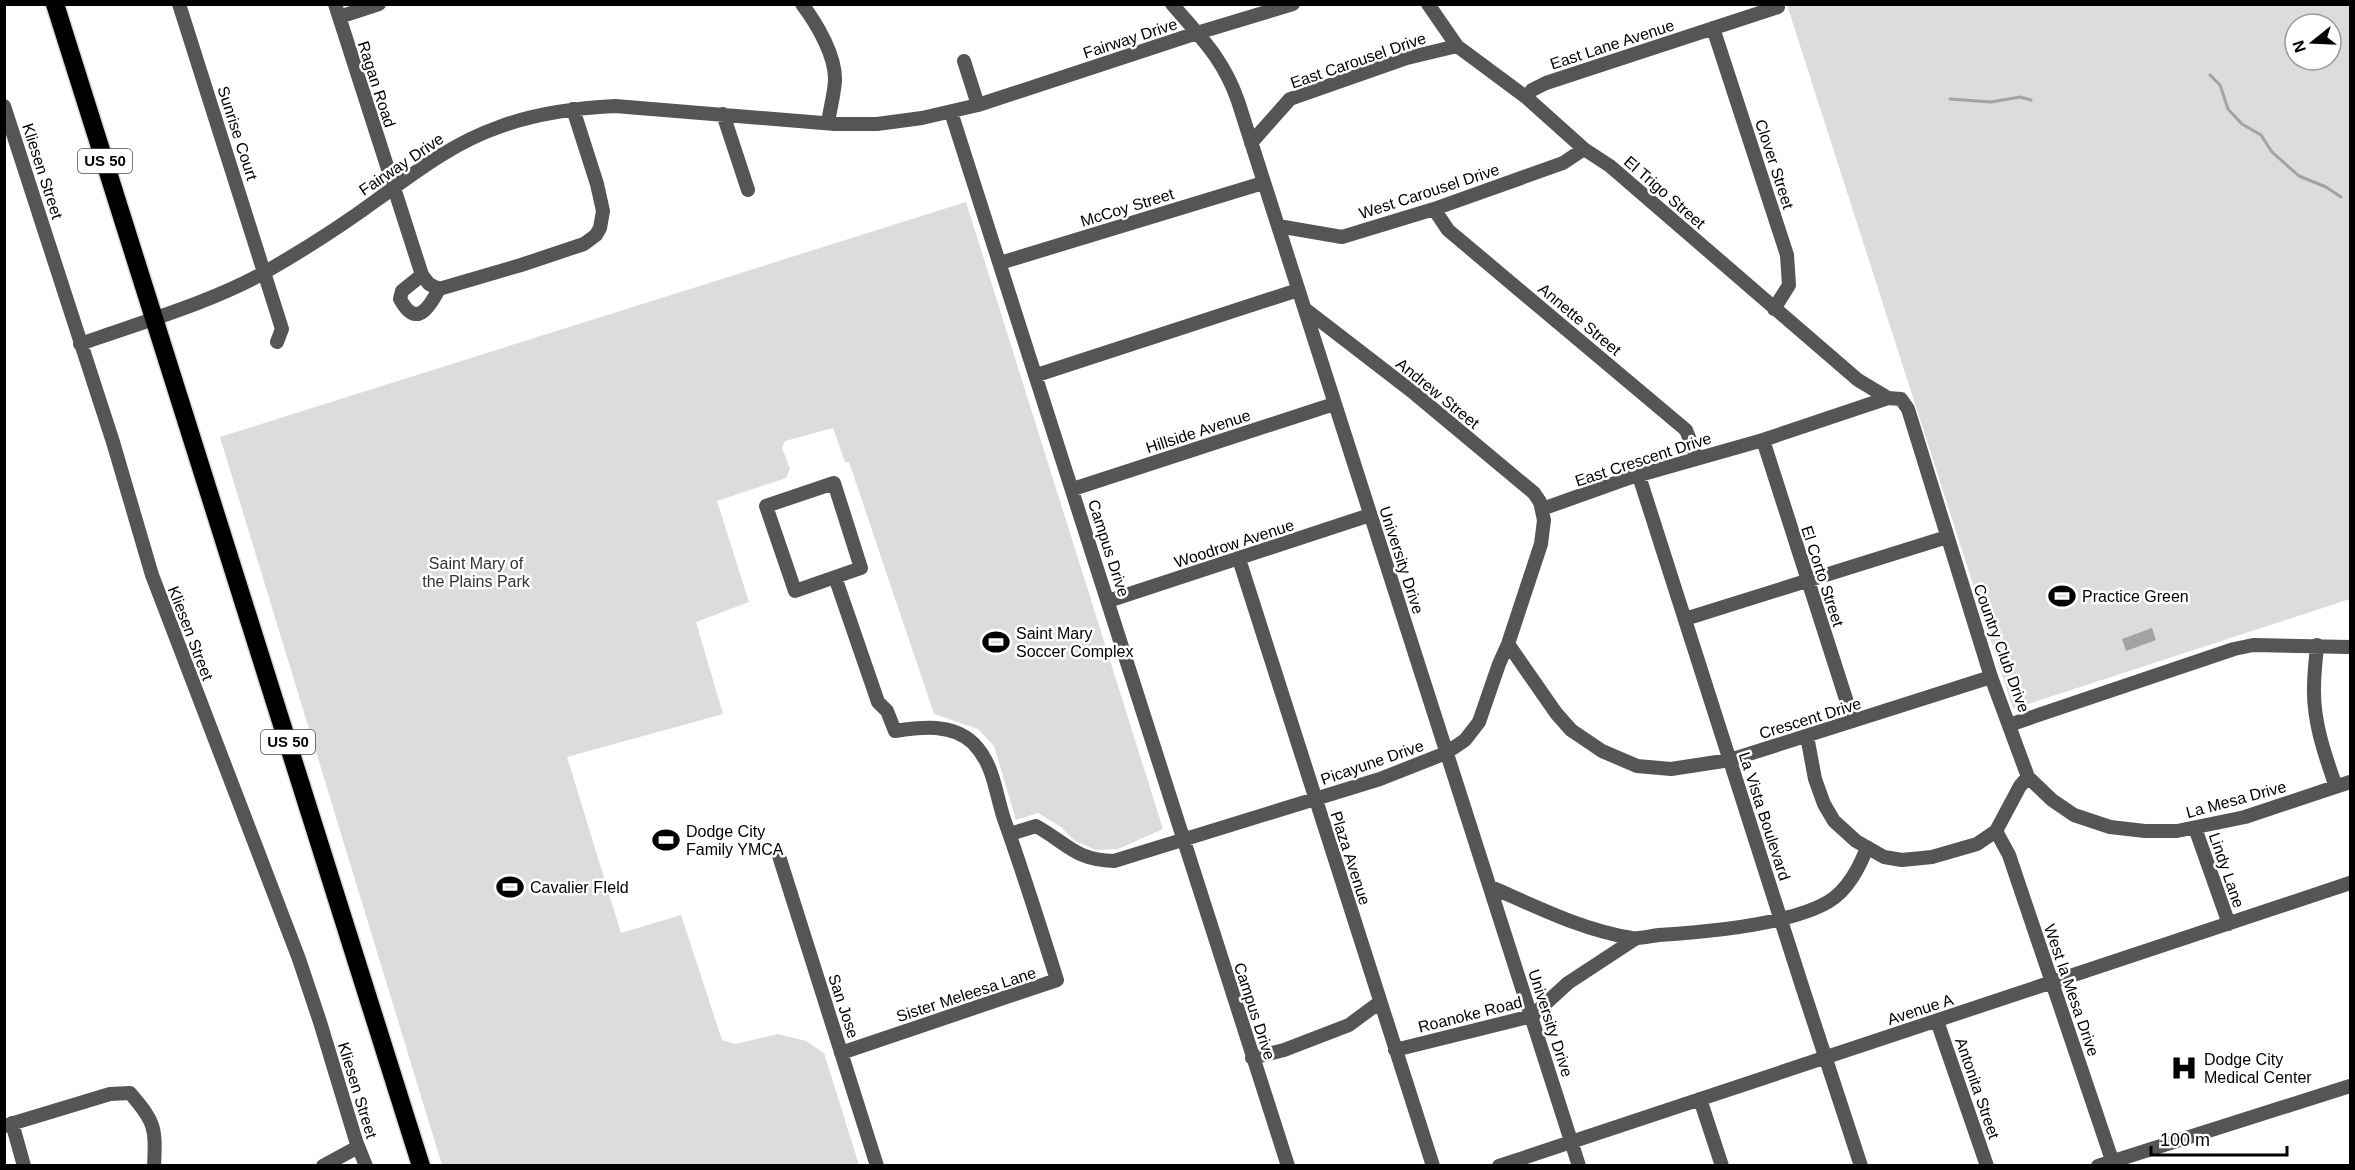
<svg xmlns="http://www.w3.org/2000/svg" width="2355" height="1170" font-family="Helvetica,sans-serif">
  <rect width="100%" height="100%" fill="#fff"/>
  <!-- green -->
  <path fill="#dcdcdc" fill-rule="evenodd" d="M1787,5h563v594l-337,110zM2295,24h36v36h-36z
    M966,202l197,627 -45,20 -22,1 -21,-9 -14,-14 -23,-14 -22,7 -22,-74 -16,-17 -44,-15 -85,-252h-4l-12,-34 -48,13 -3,7 8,21 -4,9 -69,23 32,101 -53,20 27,92 -156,43 54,176 60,-18 41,125 13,4 43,-10 28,7 18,12 35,112h-417l-222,-728z"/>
  <!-- water -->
  <path fill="#a3a3a3" d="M2152,628l4,12 -30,11 -4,-12z"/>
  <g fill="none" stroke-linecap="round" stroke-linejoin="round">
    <!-- stream -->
    <path stroke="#a3a3a3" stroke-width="3" d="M2210,75l10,10 8,24 14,15 19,11 11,17 27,24 27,11 15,10
      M1950,99l41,3 29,-5 11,3"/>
    <defs>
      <path id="highway" d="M55,4l366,1162"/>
    </defs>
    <!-- highway casing -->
    <use href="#highway" stroke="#dbdbdb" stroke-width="21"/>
    <!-- minor -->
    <path stroke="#555" stroke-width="14" d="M179,4l103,325 -5,13
      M335,4l87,271 7,9 10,5 82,-24 63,-21 12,-9 4,-7 3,-17 -6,-27 -24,-75
      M802,4c15,20 34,52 33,77 -1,14 -5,28 -7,42
      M1172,4c29,34 51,54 66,97l341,1065
      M1428,4l29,42 70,52 57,51 26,17 248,214 30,18
      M339,17l40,-13
      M1713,28l74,227 2,30 -15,24
      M964,61l14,44
      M1527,98l5,-8 14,-7 232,-76
      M4,106l109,336 39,133 147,384 21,63 36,119 10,25
      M951,112l337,1054
      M723,114l25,76
      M1251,143l39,-44 117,-41 50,-12
      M1434,209l14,21 238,200 11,28
      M1278,226l64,11 92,-28 129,-46 21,-14
      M1000,263l263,-80
      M422,275l-20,16 -2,8c16,30 29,9 39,-10
      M80,344c59,-21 133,-42 187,-73 38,-22 76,-46 111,-72 39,-28 75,-56 121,-72 37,-14 77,-19 116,-21l220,18h42l45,-6 56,-13 219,-72 96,-29
      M1037,375l261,-85
      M1763,440l90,281
      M1639,476l163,510 59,180
      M834,483l27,85 -66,23 -29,-85z
      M1073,489l261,-85
      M1542,509l87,-31 134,-38 125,-42 13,1 7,10 83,268 37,100 24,23 22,15 36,12 35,4h32l68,-14 105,-35
      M1239,559l194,607
      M835,577l43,125 9,9 8,20c26,-4 57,-8 78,12 21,21 22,49 31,76 19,53 36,107 53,161l-216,73
      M1108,601l262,-86
      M1685,619l262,-82
      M1508,644l48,69 15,17 31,21 35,15 34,3 59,-9 261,-83
      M2317,645c-1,14 -3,28 -3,42 -1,35 11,68 22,100
      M2009,725l225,-76 19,-4 97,2
      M1807,736l8,43 9,25 10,17 22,20 28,16 18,3 30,-3 45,-13 19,-13
      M2195,828l34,96
      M1996,831l13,24 103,305
      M1996,831l24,-45 8,-9
      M1010,834l26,-8c32,18 39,34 78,35l266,-82 66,-26 19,-13 14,-18 20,-58 9,-20 33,-100 3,-24 -4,-18 -6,-9 -120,-100 -109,-84
      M779,856l98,310
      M1491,887c46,20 91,43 141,51 9,1 18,-2 27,-3 47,-3 129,-10 169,-33 19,-11 32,-35 39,-55
      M1937,1021l50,145
      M1395,1050l137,-34 36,-33 67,-44
      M1252,1058l32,-8 65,-25 31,-23
      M1700,1099l22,67
      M12,1123l12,43
      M4,1126l106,-32 20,-1c25,29 26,34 24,73
      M323,1166l35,-19
      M1499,1166l851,-283
      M2098,1166l252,-80"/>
    <!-- highway -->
    <use href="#highway" stroke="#000" stroke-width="18"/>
  </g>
  <!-- icons -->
  <defs>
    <symbol id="stadium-bare" viewBox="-9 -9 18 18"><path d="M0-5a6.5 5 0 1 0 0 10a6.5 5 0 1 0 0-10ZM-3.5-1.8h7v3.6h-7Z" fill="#000" stroke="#fff" stroke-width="2.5" paint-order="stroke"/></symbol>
    <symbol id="hospital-bare" viewBox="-9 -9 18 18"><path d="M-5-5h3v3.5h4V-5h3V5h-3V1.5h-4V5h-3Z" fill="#000" stroke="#fff" stroke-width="2.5" paint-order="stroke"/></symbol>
  </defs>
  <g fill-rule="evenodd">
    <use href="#stadium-bare" x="2043" y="577" width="38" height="38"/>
    <use href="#stadium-bare" x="977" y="623" width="38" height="38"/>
    <use href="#stadium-bare" x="647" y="821" width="38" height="38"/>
    <use href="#stadium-bare" x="491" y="868" width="38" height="38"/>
    <use href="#hospital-bare" x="2165" y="1049" width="38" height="38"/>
  </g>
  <g text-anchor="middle" stroke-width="5" stroke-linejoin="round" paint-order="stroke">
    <!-- shield labels -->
    <g fill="#fff" stroke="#4c4c4c" stroke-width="1.5">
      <rect x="78" y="149" width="54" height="24" rx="4.5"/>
      <rect x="261" y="730" width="54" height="24" rx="4.5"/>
    </g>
    <g font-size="15" font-weight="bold" fill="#000">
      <text x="105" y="166">US 50</text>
      <text x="288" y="747">US 50</text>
    </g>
    <!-- street labels -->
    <g font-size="16" fill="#000" stroke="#fff">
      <text transform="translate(1130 38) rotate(-18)" y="6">Fairway Drive</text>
      <text transform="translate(1612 44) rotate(-18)" y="6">East Lane Avenue</text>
      <text transform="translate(1358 60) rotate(-19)" y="6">East Carousel Drive</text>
      <text transform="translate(377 84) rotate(72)" y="6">Ragan Road</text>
      <text transform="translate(238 133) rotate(72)" y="6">Sunrise Court</text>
      <text transform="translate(401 164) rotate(-34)" y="6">Fairway Drive</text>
      <text transform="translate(1775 164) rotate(72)" y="6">Clover Street</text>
      <text transform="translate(43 171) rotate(72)" y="6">Kliesen Street</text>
      <text transform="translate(1429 191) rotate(-18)" y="6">West Carousel Drive</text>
      <text transform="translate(1665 192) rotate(41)" y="6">El Trigo Street</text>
      <text transform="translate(1127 207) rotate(-17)" y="6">McCoy Street</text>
      <text transform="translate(1580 319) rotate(40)" y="6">Annette Street</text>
      <text transform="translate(1438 393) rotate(39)" y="6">Andrew Street</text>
      <text transform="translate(1198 431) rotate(-18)" y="6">Hillside Avenue</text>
      <text transform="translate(1643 459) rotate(-18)" y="6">East Crescent Drive</text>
      <text transform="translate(1234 543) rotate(-18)" y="6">Woodrow Avenue</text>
      <text transform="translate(1109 548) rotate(72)" y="6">Campus Drive</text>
      <text transform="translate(1402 560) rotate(72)" y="6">University Drive</text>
      <text transform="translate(1823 576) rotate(72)" y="6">El Corto Street</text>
      <text transform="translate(191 633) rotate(69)" y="6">Kliesen Street</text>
      <text transform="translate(2002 648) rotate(70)" y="6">Country Club Drive</text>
      <text transform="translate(1810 718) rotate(-17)" y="6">Crescent Drive</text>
      <text transform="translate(1372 762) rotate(-19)" y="6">Picayune Drive</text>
      <text transform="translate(2236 799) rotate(-15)" y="6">La Mesa Drive</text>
      <text transform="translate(1765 816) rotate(72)" y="6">La Vista Boulevard</text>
      <text transform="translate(1351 858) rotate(72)" y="6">Plaza Avenue</text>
      <text transform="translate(2227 870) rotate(71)" y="6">Lindy Lane</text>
      <text transform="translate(2072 990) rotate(71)" y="6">West la Mesa Drive</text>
      <text transform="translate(966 994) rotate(-18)" y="6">Sister Meleesa Lane</text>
      <text transform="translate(844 1006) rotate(72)" y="6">San Jose</text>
      <text transform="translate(1920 1009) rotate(-18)" y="6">Avenue A</text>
      <text transform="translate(1255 1011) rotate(72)" y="6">Campus Drive</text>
      <text transform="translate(1470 1014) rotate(-14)" y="6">Roanoke Road</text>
      <text transform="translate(1551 1023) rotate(72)" y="6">University Drive</text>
      <text transform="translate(1978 1088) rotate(71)" y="6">Antonita Street</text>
      <text transform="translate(358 1090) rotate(73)" y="6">Kliesen Street</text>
    </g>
    <!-- park labels -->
    <g font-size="16" fill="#333" stroke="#fff">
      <text x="476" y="569">Saint Mary of<tspan x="476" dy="18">the Plains Park</tspan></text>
    </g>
    <!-- poi labels -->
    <g font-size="16" fill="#000" stroke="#fff" text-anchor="start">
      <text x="2082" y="602">Practice Green</text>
      <text x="1016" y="639">Saint Mary<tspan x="1016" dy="18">Soccer Complex</tspan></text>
      <text x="686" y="837">Dodge City<tspan x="686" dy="18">Family YMCA</tspan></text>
      <text x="530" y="893">Cavalier FIeld</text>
      <text x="2204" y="1065">Dodge City<tspan x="2204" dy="18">Medical Center</tspan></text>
    </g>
  </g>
  <!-- border -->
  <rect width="2355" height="1170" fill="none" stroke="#000000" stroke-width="12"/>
  <!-- north arrow -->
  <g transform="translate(2313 42) rotate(252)"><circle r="28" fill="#ffffff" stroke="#999999" stroke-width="1.5"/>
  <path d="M0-4.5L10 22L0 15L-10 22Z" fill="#000000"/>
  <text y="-9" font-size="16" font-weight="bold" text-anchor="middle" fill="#000000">N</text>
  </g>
  <!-- scale -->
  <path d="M2151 1146v9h136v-9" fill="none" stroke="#000000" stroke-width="3"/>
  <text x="2160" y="1146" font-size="18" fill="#000000" stroke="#ffffff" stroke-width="4.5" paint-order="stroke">100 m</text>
</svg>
